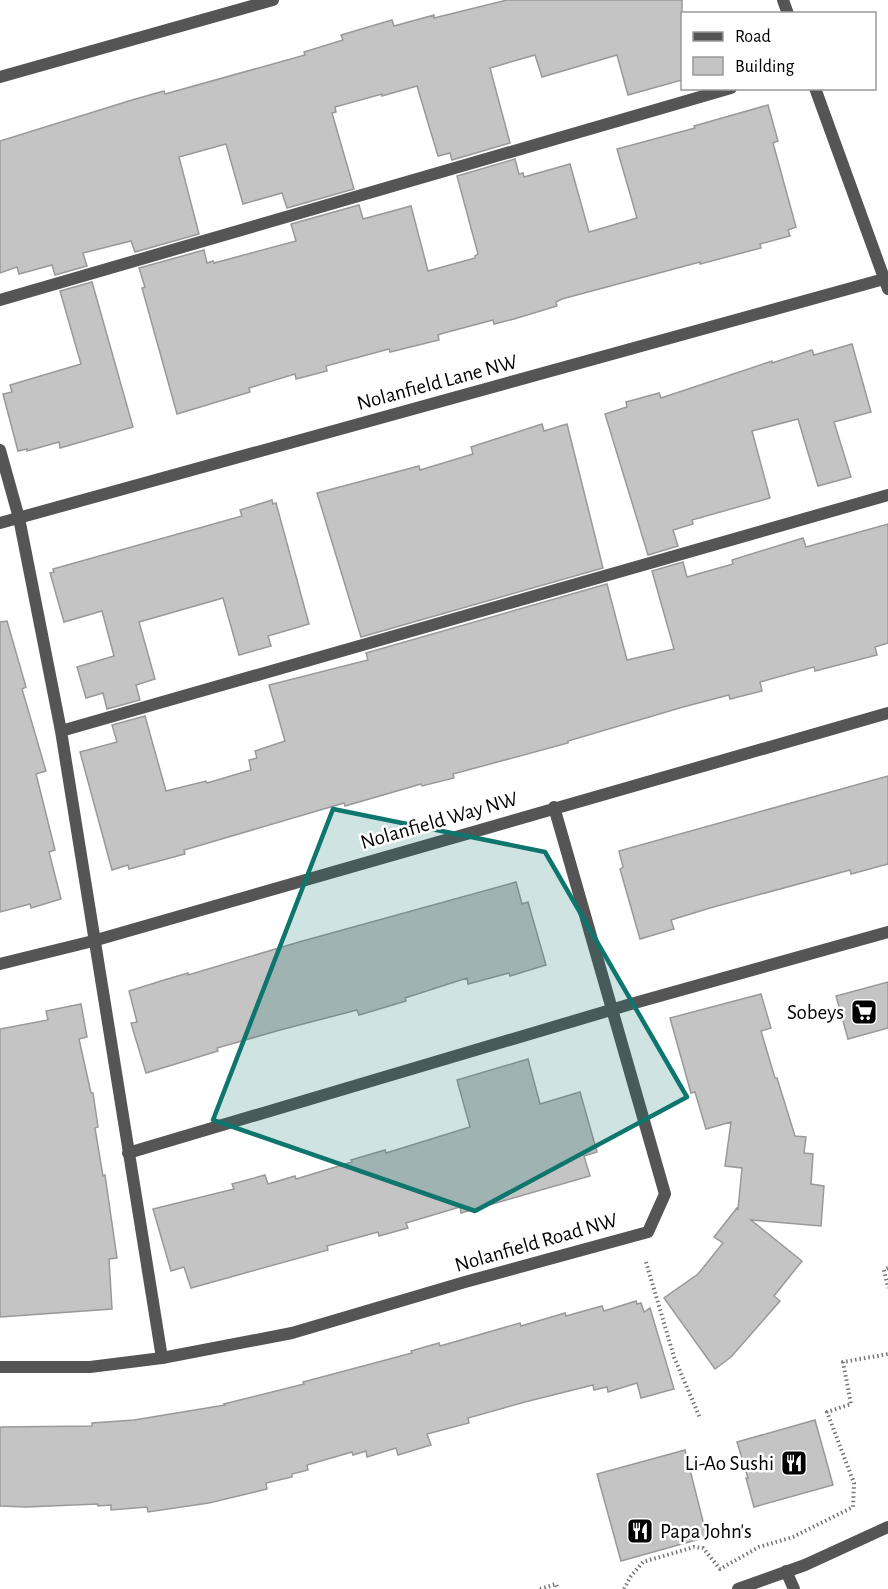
<svg xmlns="http://www.w3.org/2000/svg" width="888" height="1589" font-family="'Alegreya Sans',sans-serif">
  <rect width="100%" height="100%" fill="#fff"/>
  <!-- building -->
  <path fill="#c4c4c4" stroke="#999" stroke-width="1.5" d="M507,0h175v80l-54,15 -11,-40 -75,22 -7,-22 -45,13 20,75 -58,17 -2,-7 -12,3 -21,-70 -35,10v-2l-47,13 1,5 -4,1 22,76 -67,19 -5,-15 -39,11 -17,-60 -47,13 20,77 -64,18 -4,-11 -48,12 4,13 -32,9 -3,-10 -33,9 -2,-7 -17,6v-132l132,-41 32,-9 1,3 140,-39 -1,-3 39,-12 -2,-5 51,-15 2,6 40,-11v3z
    M768,105l10,36 -5,2 23,84 -8,3 2,6 -30,8 1,4 -61,16v-2l-138,37 -6,3 1,4 -43,13 -20,5 -1,-4 -49,13 -6,2 1,5 -49,12 -1,-3 -63,17 1,5 -31,8 -1,-5 -46,14 1,4 -73,22 -35,-126 3,-1 -6,-19 65,-18 3,13 6,-2 1,2 82,-22 -5,-17 68,-19 4,14 48,-13 17,65 47,-13v-2l3,-2 -21,-78 58,-17 4,15 4,-1 1,4 46,-13 19,68 48,-14 -20,-69 78,-21 -1,-2z
    M92,282l41,145 -73,21 -1,-6 -32,9v-2l-9,2 -15,-57 9,-2 -2,-7 71,-21 -21,-73z
    M852,344l19,68 -37,10 17,55 -33,9 -20,-67 -46,12 18,67 -78,22 1,4 -20,6 5,16 -30,9 -43,-141 22,-7 -1,-5 33,-9 2,5 111,-37v2l40,-13 2,5z
    M542,424l2,7 23,-7 36,144 -242,69 -44,-144 102,-27 1,4 53,-16 -2,-7z
    M272,500l1,4 3,-1 33,121 -41,12 3,10 -32,9 -16,-57 -84,24 16,57 -19,6 4,15 -33,9 -4,-16 -17,5 -9,-31 37,-11 -12,-45 -38,11 -14,-49 4,-1 -1,-3 189,-53 -2,-6z
    M888,524v119l-13,4 2,8 -62,16 -1,-4 -54,15 2,9 -32,8 -1,-4 -46,12 -115,34v2l-115,31 1,4 -32,8 -1,-2 -76,22 -1,-3 -160,47 1,4 -56,15 -1,-4 -16,5 -32,-118 37,-10 -5,-17 33,-9 21,75 40,-10 1,2 44,-13 -2,-10 8,-2 -2,-7 30,-10 -16,-56 99,-25 -2,-7 241,-69 20,76 47,-11 -22,-78 31,-9 4,15 46,-13 -1,-4 71,-22 3,9z
    M7,621l19,66 -4,2 24,82 -10,3 19,76 -6,2 12,47 -30,9 -1,-4 -30,8v-290z
    M888,776v88l-37,10 -1,-4 -140,38 -39,12 3,9 -34,10 -20,-70 3,-2 -4,-16z
    M516,882l6,22 6,-2 18,63 -36,11 -1,-3 -41,11 -1,-6 -62,20 1,3 -47,14 -2,-5 -77,20 -63,18 1,3 -72,22 -15,-50 6,-1 -8,-31 35,-11 24,-7v2l111,-33z
    M888,982v46l-40,11 -12,-43z
    M761,994l10,34 -10,3 14,47h2l18,58 11,1 -2,16 9,1 -2,30 13,2 -3,40 -70,-6 51,41 -28,35 6,5 -49,56 -16,12 -51,-71 34,-24 25,-31 -9,-6 23,-29 1,1 4,-41 -17,-2 6,-44 -25,7 -11,-37 -4,1 -21,-75z
    M81,1004l6,33 -8,2 12,54h2l5,34 -3,1 8,48 2,-1 12,83 -8,1 3,50 -112,8v-288l48,-9 -2,-9z
    M528,1059l12,45 40,-12 17,60 -13,4 6,20 -129,37 -1,-6 -54,16 2,5 -29,8 -1,-4 -51,14 1,4 -137,38 -7,-21 -13,4 -18,-62 81,-20 -2,-5 33,-9 3,9 27,-8 1,3 56,-17 -1,-2 34,-10 1,3 84,-26 -13,-47z
    M636,1301l1,3 4,-1 3,9 6,-4 24,81 -33,9 -4,-15 -29,9 -1,-5 -13,3 -1,-5 -68,17 -57,16 1,5 -42,11 4,11 -33,10 -2,-7 -29,9 -1,-6 -13,4 -1,-3 -45,13 1,5 -16,4v3l-26,6 1,6 -58,14 -61,9 -1,-5 -36,3v-5l-13,1v-2l-72,3 -26,-1v-79l92,-1v-3l42,-3 91,-15 -1,-1 80,-20 -1,-2 109,-29 -1,-2 28,-8 1,3 80,-23 1,3 44,-13 1,3 36,-10 2,5z
    M815,1420l18,65 -79,22 -8,-29h2l-11,-36z
    M685,1450l22,87 -86,24 -24,-87z"/>
  <g fill="none" stroke-linecap="round" stroke-linejoin="round">
    <!-- path -->
    <path stroke="#777" stroke-width="4" stroke-dasharray="1.5 3" stroke-linecap="butt" d="M646,1262l28,95 26,61
      M888,1268l-4,2 4,18
      M540,1589l16,-5 2,5
      M624,1589l7,-13 12,-14 51,-15 9,1 17,21 39,-22 34,-10 60,-30 1,-24 -27,-71 24,-8 -8,-42 45,-8"/>
    <!-- lane -->
    <path stroke="#555" stroke-width="12" d="M0,300l731,-212
      M0,450l19,68 42,213 101,627
      M61,731l827,-236
      M128,1153l503,-149 257,-72
      M786,1571l8,18
      M738,1589l67,-24 83,-38"/>
    <!-- street -->
    <path stroke="#555" stroke-width="12" d="M783,0l5,14
      M0,77l273,-77
      M815,88l73,201
      M0,523l884,-244
      M0,964l93,-23 795,-228
      M0,1367h90l72,-9 130,-25 173,-51 183,-50 17,-38 -111,-387"/>
  </g>
  <!-- marked area -->
  <path fill="#0f766e" fill-opacity="0.2" stroke="#0f766e" stroke-width="4.5" stroke-linejoin="round" d="M333,809l212,43 142,245 -212,114 -262,-91z"/>
  <!-- icons -->
  <defs>
    <symbol id="supermarket-square" viewBox="-11 -11 22 22"><rect x="-9" y="-9" width="18" height="18" rx="4" fill="#000" stroke="#fff"/><path d="M-6-5.5h2.5l.6 2H6L4.5 2H-2.5L-4.4-4H-6ZM-1.5 3.2a1.3 1.3 0 1 0 .1 0ZM3 3.2a1.3 1.3 0 1 0 .1 0Z" fill="#fff"/></symbol>
    <symbol id="restaurant-square" viewBox="-11 -11 22 22"><rect x="-9" y="-9" width="18" height="18" rx="4" fill="#000" stroke="#fff"/><path d="M-5-6h1v4h1v-4h1v4h1v-4h1v5L-1.5 .5V6h-2V.5L-5-1ZM5-6V6H3V1.5H1.5Q1.5-4 5-6Z" fill="#fff"/></symbol>
  </defs>
  <g fill-rule="evenodd">
    <use href="#supermarket-square" x="849" y="997" width="30" height="30"/>
    <use href="#restaurant-square" x="779" y="1448" width="30" height="30"/>
    <use href="#restaurant-square" x="625" y="1516" width="30" height="30"/>
  </g>
  <g text-anchor="middle" stroke-width="5" stroke-linejoin="round" paint-order="stroke">
    <!-- street labels -->
    <g font-size="21" fill="#000" stroke="#fff">
      <text transform="translate(437 382) rotate(-15)" y="7">Nolanfield Lane NW</text>
      <text transform="translate(439 820) rotate(-16)" y="7">Nolanfield Way NW</text>
      <text transform="translate(536 1242) rotate(-16)" y="7">Nolanfield Road NW</text>
    </g>
    <!-- poi labels -->
    <g font-size="21" fill="#000" stroke="#fff" text-anchor="end">
      <text x="844" y="1019">Sobeys</text>
      <text x="774" y="1470">Li-Ao Sushi</text>
      <text x="660" y="1538" text-anchor="start">Papa John's</text>
    </g>
  </g>
  <!-- legend -->
  <rect x="681" y="12" width="195" height="78" fill="#ffffff" stroke="#999999" stroke-width="1.5"/>
  <rect x="693" y="32" width="30" height="9" fill="#555555" stroke="#999999" stroke-width="1.5"/>
  <text x="735" y="42" font-size="18" fill="#000000">Road</text>
  <rect x="693" y="57" width="30" height="18" fill="#c4c4c4" stroke="#999999" stroke-width="1.5"/>
  <text x="735" y="72" font-size="18" fill="#000000">Building</text>
</svg>
